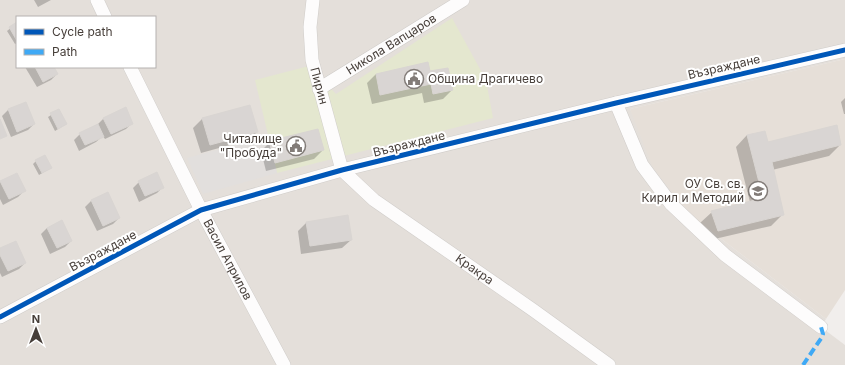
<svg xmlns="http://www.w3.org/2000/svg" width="845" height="365" font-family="Inter,sans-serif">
  <rect width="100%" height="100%" fill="#f1eeec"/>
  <!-- residential -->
  <path fill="#e4dfda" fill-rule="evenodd" d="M0,0h845v59l-215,50 60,106 136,104 -5,8 24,18v20h-845zM17,17h138v50h-138z"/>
  <!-- education -->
  <path fill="#e6dfd8" d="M845,59v231l-19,29 -136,-104 -37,-47 -23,-59z"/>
  <!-- green -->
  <path fill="#e4e7cf" d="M452,18l34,62 7,38 -216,55 -22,-93 54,-14 27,28z"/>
  <!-- parking -->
  <path fill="#e2dfdd" d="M268,136l9,37 -74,21 -16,-36z"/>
  <!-- shadow -->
  <path fill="#0003" d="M34,0h17l-13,7z
    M17,23v20l-2,1 -8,-13z
    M25,67h28l4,7 -6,6 -14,7z
    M430,73l22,17 -9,9 -19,4 -2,-10 -50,11 -5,-21 9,-9z
    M845,98v16h-1l-3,-12z
    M25,103l9,21 -6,6 -17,7 -9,-21 6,-6z
    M59,110l7,14 -11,7 -7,-14z
    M104,118l28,5 -6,6 -21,10 -2,-3 -7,6 -17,9 -5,-11 6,-6 18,-10z
    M202,119l55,13 -9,8 -47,13 -8,-25z
    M747,135l21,9 72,1 -11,11 -57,14 11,44 -12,12 -65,15 -6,-18 12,-11 38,-10 -14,-55z
    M270,142l53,8 -9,9 -48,12 -5,-20z
    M36,161l15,7 -12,7 -6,-11z
    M0,182h1l23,9 -6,6 -15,8 -3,-6z
    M139,182l24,5 -6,6 -18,9 -6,-14z
    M107,193l12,25 -6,6 -16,7 -12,-24 6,-6z
    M307,222l44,18 -9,8 -41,6 -3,-23z
    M47,228l24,13 -6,6 -15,7 -9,-20z
    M0,249l25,14 -6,6 -17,8 -2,-4z"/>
  <!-- building -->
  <path fill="#d9d5d3" stroke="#d9d5d2" d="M17,22v19l-8,-14z
    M428,62l2,9 18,-3 5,22 -20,4 -2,-10 -51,11 -4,-21z
    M35,67h19l4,7 -15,8z
    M26,102l9,22 -18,8 -9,-23z
    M250,105l8,27 -48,13 -8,-27z
    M126,107l7,17 -22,10 -8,-16z
    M59,109l8,15 -9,5 -8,-16z
    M0,119l7,17 -7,3z
    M98,124l6,13 -19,8 -6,-12z
    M837,125l4,20 -69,17 12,53 -66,16 -7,-20 52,-13 -16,-63 18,-4 3,11z
    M318,129l6,21 -49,13 -6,-22z
    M45,155l7,13 -10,5 -7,-13z
    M157,172l7,16 -19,8 -7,-15z
    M17,173l9,18 -17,8 -9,-18z
    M108,192l12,26 -17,8 -12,-26z
    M348,215l4,25 -42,6 -4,-24z
    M62,220l10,21 -15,7 -10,-20z
    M16,241l10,22 -18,8 -8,-16v-7z"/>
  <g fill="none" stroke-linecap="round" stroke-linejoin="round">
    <defs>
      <g id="minor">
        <path d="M97,0l8,17"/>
        <path id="s1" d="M313,0l-3,27 2,33 30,110"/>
        <path id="s2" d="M130,67l71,143 83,155"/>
        <path id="s3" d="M319,89l144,-89"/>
        <path d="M616,103l26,62 29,39 54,51 96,72"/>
        <path id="s4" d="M342,170l32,30 159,110 76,55"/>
        <path d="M0,317l201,-107 141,-40 274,-67 229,-53"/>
      </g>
    </defs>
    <!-- minor casing -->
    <use href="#minor" stroke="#cfccc9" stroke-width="14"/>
    <!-- minor -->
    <use href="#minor" stroke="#fdfcfc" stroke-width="13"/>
    <!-- quiet -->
    <path stroke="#3fa9f5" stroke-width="4" stroke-dasharray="8 4" stroke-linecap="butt" d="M803,365l19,-28 1,-3 -2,-7"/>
    <defs>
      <path id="cycleway" d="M0,317l201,-107 141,-40 274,-67 229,-53"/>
    </defs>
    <!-- cycleway casing -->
    <use href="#cycleway" stroke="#fff" stroke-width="8"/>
    <!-- cycleway -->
    <use href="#cycleway" stroke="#0057b8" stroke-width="5"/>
  </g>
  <!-- icons -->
  <defs>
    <symbol id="civic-ring" viewBox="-11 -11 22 22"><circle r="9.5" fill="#fff" stroke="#827c78" stroke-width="1.5"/><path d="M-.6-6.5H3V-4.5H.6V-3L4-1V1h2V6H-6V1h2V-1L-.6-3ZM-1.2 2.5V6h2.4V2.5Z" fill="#827c78"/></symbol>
    <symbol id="school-ring" viewBox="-11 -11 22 22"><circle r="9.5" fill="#fff" stroke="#827c78" stroke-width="1.5"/><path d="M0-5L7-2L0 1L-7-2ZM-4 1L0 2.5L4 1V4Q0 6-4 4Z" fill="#827c78"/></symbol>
  </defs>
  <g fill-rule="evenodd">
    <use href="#civic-ring" x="403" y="68" width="22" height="22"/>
    <use href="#civic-ring" x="285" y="135" width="22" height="22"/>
    <use href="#school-ring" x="747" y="180" width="22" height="22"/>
  </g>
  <g text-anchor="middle" stroke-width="4" stroke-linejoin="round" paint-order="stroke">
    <!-- street labels -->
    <g font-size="12" fill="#463e39" stroke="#fff">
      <text dy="4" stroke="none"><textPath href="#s3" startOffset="85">Никола Вапцаров</textPath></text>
      <text transform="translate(724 67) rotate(-13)" y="4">Възраждане</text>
      <text dy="4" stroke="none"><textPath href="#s1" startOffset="87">Пирин</textPath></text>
      <text transform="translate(409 144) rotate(-14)" y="4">Възраждане</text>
      <text transform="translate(103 251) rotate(-28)" y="4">Възраждане</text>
      <text dy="4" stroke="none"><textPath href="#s2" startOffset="216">Васил Априлов</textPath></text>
      <text dy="4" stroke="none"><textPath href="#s4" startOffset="166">Кракра</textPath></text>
    </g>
    <!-- poi labels -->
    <g font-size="12" fill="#463e39" stroke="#fff" text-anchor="end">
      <text x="428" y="83" text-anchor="start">Община Драгичево</text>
      <text x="282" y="143">Читалище<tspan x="282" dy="14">"Пробуда"</tspan></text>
      <text x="744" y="188">ОУ Св. св.<tspan x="744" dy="14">Кирил и Методий</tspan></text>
    </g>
  </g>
  <!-- legend -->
  <rect x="16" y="16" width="140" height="52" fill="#ffffff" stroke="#b5b2b0"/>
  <rect x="24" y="29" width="20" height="6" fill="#0057b8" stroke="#b5b2b0"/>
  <text x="52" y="36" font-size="12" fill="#463e39">Cycle path</text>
  <rect x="24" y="49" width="20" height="6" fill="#3fa9f5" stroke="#b5b2b0"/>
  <text x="52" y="56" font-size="12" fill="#463e39">Path</text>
  <!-- north arrow -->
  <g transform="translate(36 329)" stroke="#ffffff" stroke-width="3" paint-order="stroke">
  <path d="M0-3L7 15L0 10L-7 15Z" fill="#463e39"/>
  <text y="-6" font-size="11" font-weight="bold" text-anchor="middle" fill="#463e39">N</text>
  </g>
</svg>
